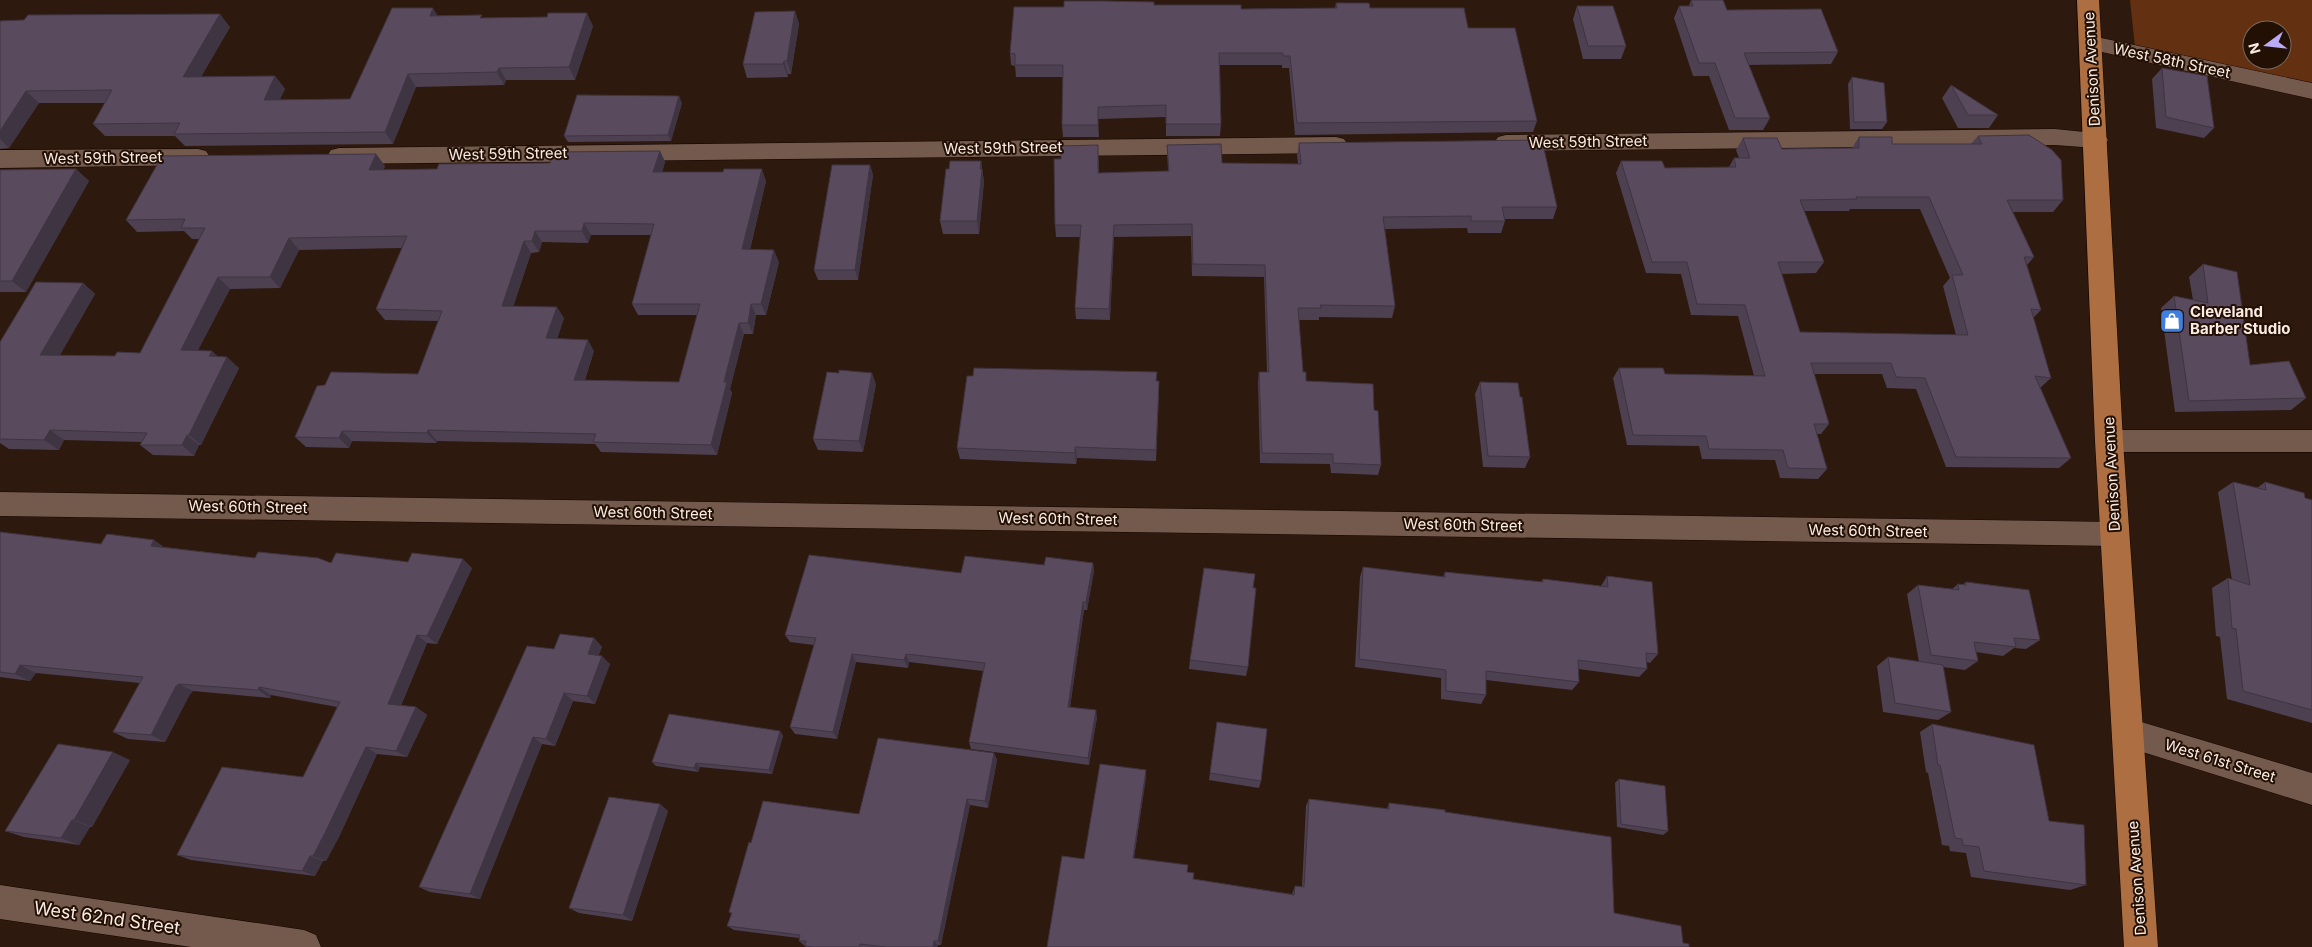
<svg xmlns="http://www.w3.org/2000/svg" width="2312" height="947" font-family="Inter,sans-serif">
  <rect width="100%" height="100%" fill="#2d190d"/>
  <!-- green -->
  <path fill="#633111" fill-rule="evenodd" d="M2130,0h182v85l-177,-38zM2252,30h30v30h-30z"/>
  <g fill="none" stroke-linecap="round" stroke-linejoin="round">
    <defs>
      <path id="minor" d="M2092,36l220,47v16l-228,-51 -3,-5 3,-5z
        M2055,129l49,5 4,6 -4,6 -8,2 -41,-3 -549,6 -8,-2 -4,-6 4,-6 8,-2z
        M1336,137l8,2 4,6 -4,6 -8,2 -997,11 -8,-2 -4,-6 4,-6 8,-2z
        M198,149l8,2 4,6 -4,6 -8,2 -198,3v-18z
        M2109,430h203v22h-203l-10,-3 -4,-8 4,-8z
        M0,492l2115,30 10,3 4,9 -4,9 -10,3 -2115,-30z
        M2128,718l184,55v32l-195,-61 -4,-11 4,-11z
        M0,885l304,45 12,5 5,12h-130l-191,-28z"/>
      <path id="major" d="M2077,0h22l24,441 35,506h-34l-29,-506z"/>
    </defs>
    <!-- minor casing -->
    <use href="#minor" stroke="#150400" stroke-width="1"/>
    <!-- major casing -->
    <use href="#major" stroke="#150400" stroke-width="1"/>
    <!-- minor -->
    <use href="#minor" fill="#735a4d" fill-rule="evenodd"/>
    <!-- major -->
    <use href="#major" fill="#ad6f42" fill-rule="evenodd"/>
  </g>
  <!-- wall -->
  <path fill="#4d4051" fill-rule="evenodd" d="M1691,0l36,10 111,42 -7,12 -83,1 22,53 -7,12h-34l-20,-54h-16l-19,-58 5,-12h10z
    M1336,3l34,5 98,20 69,93 -4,11 -238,3 -6,-67h-7v-3h-62l1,59 -1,12h-54v-19l-68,2 1,18h-36l-1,-12 1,-48h-47l-1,-11 -4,-1 -1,-12 54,-46 90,-2 87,4 94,-1z
    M1577,6l49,40 -5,13h-38l-10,-40z
    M795,11l4,13 -8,50h-3v3l-41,1 -4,-14z
    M438,16l45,2 110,8 -18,54h-69l-2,5 -88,2 -23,57 -208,2 -10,-10h-70l-12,-12 12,-21h-66l-30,45 -9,1v-128l24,-1 206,7 -29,50 74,-1 10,13 -6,11 71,-1z
    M2162,68l52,60 -10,10 -48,-10 -4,-49z
    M1852,77l35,45 -5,7h-32l-2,-45z
    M1951,85l47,30 -9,13h-31l-16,-30z
    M682,103l-11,38 -103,1 -4,-6z
    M1978,136l85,64 -10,12h-40l21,45 -7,8 14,45 -8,8 18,60 -11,10 31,70 -12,10 -113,-1 -30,-78 -29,-1 -5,-14h-68l15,50 -8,10h-4l10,35 -9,10 -38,-1 -5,-18 -73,-1 -3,-13 -72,-1 -14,-67 6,-10 46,6 89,2 -16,-60 -47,-1 -10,-41 -35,-1 -30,-100 5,-12 44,7 64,-1 5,-9h5l-3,-8 7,-12 39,11 70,-1 7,-11 33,7h79zM1850,209h70l30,69 -7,8 13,49 -156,-3 -19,-58 35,-1 8,-11 -20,-51h45z
    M1299,143l258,64 -4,12h-48v2l-4,12h-33l-1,-5 -82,1 10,77 -3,12 -73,-1v3h-20l4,52 3,9 68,29 7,55 -3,10 -47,-2 -1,-9 -70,-1 -2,-81 1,-10h8l-3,-95 -72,-1 -1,-40 -77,1 -4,83 -34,-1 -1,-11 5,-71h-24l-1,-12 6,-66 37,-14 1,28 69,-2 -1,-26 55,18 76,1 -1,-9z
    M660,151l5,11 -3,10 104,9 -16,69 29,12 -13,53h-10l-3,19h-9l-14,55 2,4 -15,62 -116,-3 -6,-8 -158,-3 -1,2 -84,-2 -3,7 -43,-1 -11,-10 30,-52 93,-11 20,-53 -53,-1 -9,-11 26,-61 -103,2 -19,38 -50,1 -32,61 20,6 21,12 -38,77h-2l-5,11 -41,-1 -13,-10 2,-3 -78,-2 -5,10 -50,-1 -9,-6v-101l83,-59 12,11 -35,61 55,1 25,-3 59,-114h-7l-8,-8 -47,1 -11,-12 250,-66 9,12 -2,4 54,-1 113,-6zM591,235h60l-19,69 6,11h59l-18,67 -94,-2 9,-29 -37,-12 7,-21 -51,-12 18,-53 8,-1 3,-10 46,1z
    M981,161l3,21 -5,52h-36l-3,-13 9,-52z
    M870,165l3,10 -15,105h-40l-4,-10z
    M76,169l13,12 -63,111h-26v-122z
    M2203,264l47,101 56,33 -15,12 -116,2 -14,-104 13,-12 19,4 -4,-23z
    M1157,381h2v12l-3,68 -79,-3 -1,6 -116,-5 -3,-11z
    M1480,382l50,75 -5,11 -42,-1 -8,-73z
    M876,384l-13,68 -45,-2 -5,-11z
    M2233,482l24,6 8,-6 40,16 7,2v223l-85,-24 -7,-62 -4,-1 -4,-48 16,-10 4,2 -14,-88z
    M0,532l101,12 64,3 90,11 76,5 77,-1 64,6 -35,76 -10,-1 -26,62 15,2 11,8 -20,42 -30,-3 -38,83 -13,24h-3l-8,15 -124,-16 -14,-5 126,-78 34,-70 -66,-12 -1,3 -77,-7 -3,3 -25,48 -37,-3 -15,-7 27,-49 -104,-10 -6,8 -30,-4z
    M1093,563l1,8 -7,39h-3l-14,97 27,10 -8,48 -118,-16 -2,-7 14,-71 -74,-9 -1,6 -52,-6 -19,77 -42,-5 -5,-7 24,-82 -24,-3 -5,-7 176,-62 83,-8z
    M1363,567l80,10 2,-5 96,10 2,-3 58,7 6,-10 51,78 -8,9 -3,-1v7l-8,8 -61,-8 1,13 -7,8 -86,-10v15l-5,9 -40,-5v-21l-86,-11 5,-90z
    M1966,582l74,58 -14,9 -12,-1 -11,8 -27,-4 2,9 -13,9 -22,-3 8,45 -13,8 -55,-8 -6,-46 11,-9 31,5 -12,-68 11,-9 34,4 6,-5 4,1z
    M1253,588l-5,79 -2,9 -57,-7 1,-9z
    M594,638l8,9 -4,9 12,8 -15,40 -22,-3 -18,45 -13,-2 -62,155 -50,-7 -11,-5 135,-238z
    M1217,722l44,59 -2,7 -50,-8z
    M1932,724l117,97 37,64 -16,5 -99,-13 -5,-24 -16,-2 -1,-5 -7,-1 -14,-72 -2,-1 -6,-40z
    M780,731l3,5 -11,38 -72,-7 -2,5 -42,-6 -4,-4z
    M994,753l3,7 -9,48 -18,-3 -29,140h-3l-1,2h-131l-7,-6v-3l-65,-8 -7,-4 4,-12 -2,-2 22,-69 108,-29z
    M130,760l-38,67h-2l-11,18 -55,-8 -19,-6z
    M1146,770v7l-12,81 53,14 6,7 99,15 3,-8 7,1 4,-81 3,-7 78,10 2,-6 56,9 166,25 -564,110 37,-88z
    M1619,779l49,52 -5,4 -46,-8 -2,-44z
    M660,804l8,7 -36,110 -53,-8 -10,-5z"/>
  <!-- shaded-wall -->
  <path fill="#3f3442" d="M433,8l8,13 -11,-5z
    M795,11l4,13 -8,50 -4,-13z
    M587,13l6,13 -18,54 -6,-13z
    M220,14l10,13 -36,62 -11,-12z
    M784,61l4,13v3l-5,-13z
    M499,68l7,12 -2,5 -7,-13z
    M408,74l8,13 -23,57 -8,-12z
    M275,76l10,13 -11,24 -10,-13z
    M26,91l13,12 -30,45 -9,-9v-8z
    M679,96l3,7 -11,38 -3,-6z
    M660,151l5,11 -6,22 -6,-12z
    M376,154l9,12 -7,16 -9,-12z
    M981,161l3,21 -5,52 -2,-13z
    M870,165l3,10 -15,105 -3,-10z
    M76,169l13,12 -63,111 -14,-11z
    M762,169l4,12 -19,80 -5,-12z
    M584,223l7,12 -3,8 -6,-12z
    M1114,225v12l-4,83 -1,-11z
    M535,231l7,11 -3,10 -7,-11z
    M289,238l10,12 -19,38 -10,-11z
    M524,241l7,12 -21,64 -8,-11z
    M774,250l5,12 -13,53 -5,-11z
    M218,277l12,12 -37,71 -12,-10z
    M83,283l12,11 -41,71 -14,-10z
    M751,304l5,11 -3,19 -5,-11z
    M557,307l7,11 -10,31 -8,-11z
    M739,323l5,11 -14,55 2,4 -15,62 -6,-10 13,-63z
    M588,340l6,11 -13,40 -7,-11z
    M212,351l11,10 -14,-5z
    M227,357l12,11 -38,77 -12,-10z
    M872,373l4,11 -13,68 -4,-11z
    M50,430l14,10 -5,10 -15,-10z
    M428,430l9,11 -1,2 -9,-10z
    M342,431l10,10 -3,7 -10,-10z
    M187,435l12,10 -5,11 -12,-11z
    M1075,447l2,11 -1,6 -1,-11z
    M154,540l13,9 -16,-3z
    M463,559l9,9 -35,76 -10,-8z
    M1093,563l1,8 -7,39 -1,-8z
    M1083,602l1,8 -15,104 -1,-7z
    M417,635l10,8 -28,68 -11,-7z
    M594,638l8,9 -6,15 -8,-8z
    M852,654l4,8 -19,77 -4,-7z
    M906,654l3,8 -1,6 -4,-8z
    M602,656l8,8 -15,40 -8,-8z
    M20,665l16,8 -6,8 -15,-7z
    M179,684l14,7 -3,3 -25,48 -14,-7 25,-49z
    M259,687l12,8 -1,3 -12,-8z
    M564,693l9,8 -18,45 -9,-7z
    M416,707l11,8 -20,42 -11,-6z
    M1096,710l1,7 -8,48 -1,-7z
    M780,731l3,5 -11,38 -3,-4z
    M533,737l9,7 -62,155 -10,-5z
    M366,747l11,7 -38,83 -13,24 -13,-5z
    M113,752l17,8 -38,67 -18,-7z
    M994,753l3,7 -9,48 -3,-7z
    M696,763l4,4 -2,5 -4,-4z
    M1146,770v7l-13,87v-6z
    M967,799l3,6 -29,140 -3,-4z
    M660,804l8,7 -36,110 -9,-6z
    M72,820l18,7 -11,18 -18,-7z
    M310,856l13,5 -8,15 -13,-5z
    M934,941l4,4 -1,2h-4z"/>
  <!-- building -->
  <path fill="#5a4a5e" stroke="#3f3442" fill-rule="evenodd" d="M1691,0h32l4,10 94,-1 17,43 -94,1 26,65h-35l-20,-55h-16l-20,-57h14z
    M1064,1h39l51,1v3h87v4l96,-1 -1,-5h33l1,5h94l4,20h47l22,93 -240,2 -7,-67h-7v-3h-64l2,71h-55v-19l-68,2v18h-36l1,-60h-48v-11l-5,-1 4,-46h50z
    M1577,6h36l13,40h-38z
    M392,8h41l-3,8 52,-1 -2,3 67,-1 1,-4h39l-18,54 -70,1 -2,4 -89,2 -23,58 -211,2 6,-11 -87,1 19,-34 -86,1 -26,40v-110l24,-1 4,-5 192,-1 -37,63 92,-1 -11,24 86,-1z
    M795,11l-8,50h-3l-1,3h-40l12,-52z
    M2162,68l45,8 7,52 -48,-11z
    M1852,77l32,6 3,39h-33z
    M1951,85l47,30h-30z
    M577,95l102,1 -11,39 -104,1z
    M2029,135l23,15 9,10 2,40h-56l27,57h-10l17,53 -10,-1 20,69 -16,-2 36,82 -115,-1 -31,-79 -29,-1 -5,-14h-80l18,61h-15l13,45 -39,-1 -5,-18 -74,-1 -3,-13 -73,-1 -14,-67h44l2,6 100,2 -20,-71 -48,-1 -10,-42h-35l-31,-101h41l3,7 71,-1 -2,-9h16l-7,-20h34l5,11 77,-1v-11h33v7h90l-4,-8zM1856,197h73l34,78h-11l16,60 -168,-3 -22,-70h46l-24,-62 57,-1z
    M1542,140l15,67h-55l3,14h-34v-5l-88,1 12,89 -75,-1 1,3h-23l5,64h3v9l67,3 1,26 4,1 3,54 -48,-2v-9l-71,-1 -3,-81h10l-4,-107 -72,-1 -1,-40 -78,1 -5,84 -34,-1 6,-83h-26l-1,-66h7v-13l37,-1v28l71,-2 -2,-26 54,-1 1,19 79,1 -2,-21z
    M660,151l-7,21h70l1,-3h38l-20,80 32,1 -13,54h-10l-3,19h-9l-15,59h3l-16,63 -118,-3 3,-8 -168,-4 -1,3 -85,-2 -3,7 -44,-1 22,-51 8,-1 6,-13 87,2 24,-63 -66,-2 31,-73 -118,2 -19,39h-52l-37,73 31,1 -3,5 18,1 -38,78h-2l-5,10h-42l7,-12 -97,-3 -6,10 -44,-1v-97l36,-60 47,1 -43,72 75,1 2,-4 23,1 65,-125h-24l4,-9 -59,1 36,-64 214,-2 -7,16 68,-1 2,-5 111,-1 4,-11zM584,223l70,1 -22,80h68l-21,78 -105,-2 14,-40 -42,-2 11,-31 -55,-1 22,-65h8l3,-10h47z
    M950,161h31l-1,8h2l-5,52h-37l6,-52h3z
    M832,165h38l-15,105h-41z
    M76,169l-64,112h-12v-111z
    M2203,264l34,8 13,93 39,-4 17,37 -117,3 -15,-105 34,7z
    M974,368l183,4 -1,9h3l-3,69 -81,-3v6l-118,-5 10,-72h6z
    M839,370l33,3 -13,68 -46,-2 14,-67 12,1z
    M1480,382l38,1 2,14h2l8,60 -42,-1z
    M2233,482l33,8 -1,-8 39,11 1,5 7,2v210l-69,-19 -7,-62 -4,-1 -4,-50 22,7z
    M0,532l101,12 6,-10 47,6 -3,6 104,12 3,-6 60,6 13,5 5,-10 72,9 4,-9 51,6 -36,77 -10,-1 -29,69 28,3 -20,44 -30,-4 -40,84 -13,25h-3l-8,15 -125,-16 45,-88 81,10 37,-75 -81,-15 -1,3 -79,-6 -3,2 -25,49 -38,-3 30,-55 -123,-12 -5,9 -15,-2z
    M809,555l152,18 4,-17 79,9 2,-8 47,6 -7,39h-3l-15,105 28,3 -8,48 -119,-16 16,-79 -79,-9 -2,6 -52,-6 -19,78 -43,-5 26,-89 -31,-3z
    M1363,567l82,10v-5l98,10v-3l65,8 -1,-11 45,6 6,72 -12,-1 1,16 -69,-9 1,22 -93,-11v24l-40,-4v-21l-87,-11z
    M1204,568l51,6 -2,14h3l-8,79 -58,-7z
    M1966,582l63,8 11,50 -26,-2 2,9 -42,-5 4,19 -47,-6 -13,-70 41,5 -1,-6 8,1z
    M560,634l34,4 -6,16 14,2 -15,40 -23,-3 -18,46 -13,-2 -63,157 -51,-7 108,-241 27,3z
    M1888,657l55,8 8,47 -56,-9z
    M669,714l111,17 -11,39 -73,-7 -2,5 -42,-6z
    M1217,722l50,7 -6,52 -51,-8z
    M1932,724l102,21 15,76 35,4 2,60 -102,-14 -5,-24 -16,-2 -1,-6 -7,-1 -15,-73h-2z
    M878,738l116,15 -9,48 -18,-2 -29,142h-4l-1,6h-47l-26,-3 -1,3h-45l-9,-1 1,-5h-7l1,-6 -73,-9 5,-13 -3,-1 20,-70 2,1 12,-42 96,13z
    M58,744l55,8 -39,68h-2l-11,18 -56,-7z
    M1100,764l46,6 -13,88 55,7 -1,7 7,1 -1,6 101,16 1,-9 9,1 5,-88 80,10v-6l56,7v2l166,25 3,76 67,13 2,17 6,1v3h-642l15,-91 22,3z
    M1619,779l46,7 3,45 -47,-7z
    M609,797l51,7 -37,111 -54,-7z"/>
  <!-- icons -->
  <defs>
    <symbol id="shop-square" viewBox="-11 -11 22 22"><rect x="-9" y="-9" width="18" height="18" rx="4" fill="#3f7fe0" stroke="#231005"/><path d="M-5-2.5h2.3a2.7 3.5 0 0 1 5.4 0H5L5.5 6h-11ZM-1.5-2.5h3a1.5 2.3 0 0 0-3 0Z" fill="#fff"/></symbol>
  </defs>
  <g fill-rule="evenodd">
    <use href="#shop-square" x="2158" y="307" width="28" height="28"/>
  </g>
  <g text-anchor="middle" stroke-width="4" stroke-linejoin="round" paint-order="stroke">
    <!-- street labels -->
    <g font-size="15" fill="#faebe3" stroke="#231005">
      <text transform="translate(2172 61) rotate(12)" y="5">West 58th Street</text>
      <text transform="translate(2092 69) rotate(-93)" y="5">Denison Avenue</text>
      <text transform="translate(1588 142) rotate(-1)" y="5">West 59th Street</text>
      <text transform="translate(1003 148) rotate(-1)" y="5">West 59th Street</text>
      <text transform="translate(508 154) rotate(-1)" y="5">West 59th Street</text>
      <text transform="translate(103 158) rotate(-1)" y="5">West 59th Street</text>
      <text transform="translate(2112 474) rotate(-93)" y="5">Denison Avenue</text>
      <text transform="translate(248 507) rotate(1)" y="5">West 60th Street</text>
      <text transform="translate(653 513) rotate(1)" y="5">West 60th Street</text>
      <text transform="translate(1058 519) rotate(1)" y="5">West 60th Street</text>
      <text transform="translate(1463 525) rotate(1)" y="5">West 60th Street</text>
      <text transform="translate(1868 531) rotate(1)" y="5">West 60th Street</text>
      <text transform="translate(2220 761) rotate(17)" y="5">West 61st Street</text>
      <text transform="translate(2137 878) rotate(-94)" y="5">Denison Avenue</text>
    </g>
    <!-- poi labels -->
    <g font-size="15" font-weight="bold" fill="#faebe3" stroke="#231005" text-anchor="start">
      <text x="2190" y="317">Cleveland<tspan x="2190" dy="17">Barber Studio</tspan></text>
    </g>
    <!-- near-street labels -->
    <g font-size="18" fill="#faebe3" stroke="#231005">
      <text transform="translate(107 918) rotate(8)" y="6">West 62nd Street</text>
    </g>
  </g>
  <!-- north arrow -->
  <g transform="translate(2267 45) rotate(255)"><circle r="24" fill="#231005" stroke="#79685e"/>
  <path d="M0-4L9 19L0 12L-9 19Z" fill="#b9abf7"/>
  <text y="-8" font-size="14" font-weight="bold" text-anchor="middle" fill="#faebe3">N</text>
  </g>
</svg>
